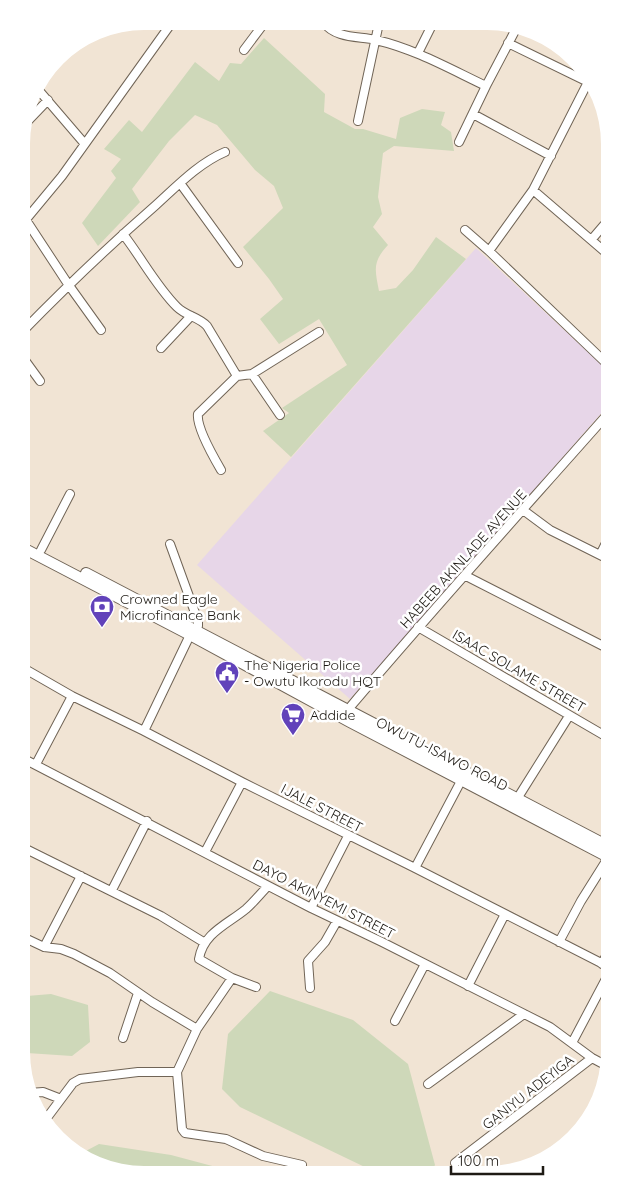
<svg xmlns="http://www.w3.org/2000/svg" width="631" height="1196" font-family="Quicksand,sans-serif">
  <rect width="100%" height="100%" fill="#f1e4d4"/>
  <!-- education -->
  <path fill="#e7d6e8" d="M476,248l129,120v41l-255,290 -153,-134z"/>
  <!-- green -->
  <path fill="#ced8b9" d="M264,38l61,56 -1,18 31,17h8l33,10 4,-21 22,-9 23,3 -4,13 10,7 3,19 -60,-5 -11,7 -5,44 4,17 -9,13 15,18c-16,17 -13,25 -9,46l17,-3 17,-18 23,-33 30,22 -175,198 -28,-26 26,-18 -7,-5 65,-43 -28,-46 -40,25 -19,-25 23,-20 -14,-20 -26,-32 40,-39 -9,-22 -19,-16 -38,-45 -22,-10 -26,26 -37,48 8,13 -42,44 -16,-23 34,-45 -5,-7 10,-12 -17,-10 25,-29 13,12 53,-70 24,19 11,-18 11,1z
    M270,991l83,29 55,44 27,101 -3,5h-61l-131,-63 -18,-18 6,-55z
    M51,994l37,11 2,37 -18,14 -45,-3v-57z
    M99,1144l72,11 60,16 49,1 -152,2 -46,-21z"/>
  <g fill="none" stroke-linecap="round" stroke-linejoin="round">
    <defs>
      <path id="street" d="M323,22c13,17 35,14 53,18 39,9 74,29 110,46
        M508,43l80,39
        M244,50l21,-28
        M418,53l15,-30
        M36,87l48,56
        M473,114l78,42
        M358,121l21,-98
        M23,126l25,-26
        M459,142l27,-56 31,-59
        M180,183l58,80
        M533,190l71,61
        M26,220l42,64 33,46
        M23,223l39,-47 111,-155
        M465,230l24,21 116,111
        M123,234c18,23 33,52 54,73 9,9 22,10 30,19l30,50
        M592,239l12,-14
        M489,251l44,-61 55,-108
        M23,331c43,-44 87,-86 133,-126 21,-19 43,-42 69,-53
        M161,348l30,-32
        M24,359l16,22
        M252,374l28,41
        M221,470c-7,-12 -25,-43 -23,-56l39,-38 15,-2 67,-42
        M523,510l27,20 56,28
        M170,544l28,77v5l-3,3
        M41,550l29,-56
        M600,555l6,-12
        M466,576l141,72
        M418,627l189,110
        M25,669l47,27 72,35 98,51 173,86 194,99
        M351,715v-9c83,-98 169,-193 254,-289
        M144,731l46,-96
        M26,760l285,148 71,34 168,85 42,31 15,8
        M36,764l36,-68
        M517,799l52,-83
        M26,849l135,67 44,27
        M205,852l37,-70
        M415,868l46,-87
        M112,890l35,-69
        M311,908l37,-72
        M27,939l17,8 17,2 13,5 36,19 42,29 45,27
        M559,942l22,-41 27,-43
        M44,947l37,-71
        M602,964l7,-14
        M232,978l24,9
        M468,986l37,-72
        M310,988l-2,-27 17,-19 12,-21
        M395,1021l30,-57
        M123,1038l15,-45
        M572,1043l37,-70
        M177,1072l5,57 3,4 41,6 37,17 39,9
        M428,1084l96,-70
        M29,1093l14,-1 18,7
        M46,1119l27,-36 7,-4 58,-7h39l20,-43 35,-51 -33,-19c4,-26 29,-35 47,-50 8,-7 15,-16 22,-23
        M455,1163l137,-105"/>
      <path id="secondary" d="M25,549l165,86 160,87 258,135
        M86,573l522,273"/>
    </defs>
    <!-- street casing -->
    <use href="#street" stroke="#706456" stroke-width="10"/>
    <!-- secondary casing -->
    <use href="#secondary" stroke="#706456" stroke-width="12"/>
    <!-- street -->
    <use href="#street" stroke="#fff" stroke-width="8"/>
    <!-- secondary -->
    <use href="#secondary" stroke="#fff" stroke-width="10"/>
  </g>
  <!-- icons -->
  <defs>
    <symbol id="bank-pin" viewBox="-11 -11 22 30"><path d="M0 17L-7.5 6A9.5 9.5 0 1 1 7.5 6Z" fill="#6142ba" stroke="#fff"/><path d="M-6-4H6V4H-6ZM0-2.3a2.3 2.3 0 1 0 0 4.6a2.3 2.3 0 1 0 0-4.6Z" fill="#fff"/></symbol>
    <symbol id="civic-pin" viewBox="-11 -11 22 30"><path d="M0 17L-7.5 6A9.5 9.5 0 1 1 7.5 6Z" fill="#6142ba" stroke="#fff"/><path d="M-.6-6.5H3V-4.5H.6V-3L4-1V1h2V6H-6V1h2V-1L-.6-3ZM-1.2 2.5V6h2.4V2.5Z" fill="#fff"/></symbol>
    <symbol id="supermarket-pin" viewBox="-11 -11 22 30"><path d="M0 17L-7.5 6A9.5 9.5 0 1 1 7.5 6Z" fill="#6142ba" stroke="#fff"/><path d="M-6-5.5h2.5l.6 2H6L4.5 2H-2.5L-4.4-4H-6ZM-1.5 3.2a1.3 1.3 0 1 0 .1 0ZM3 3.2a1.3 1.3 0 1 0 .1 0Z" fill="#fff"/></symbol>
  </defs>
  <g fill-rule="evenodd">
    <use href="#bank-pin" x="88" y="593" width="28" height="38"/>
    <use href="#civic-pin" x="213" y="659" width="28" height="38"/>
    <use href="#supermarket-pin" x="279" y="701" width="28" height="38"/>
  </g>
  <g text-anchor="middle" stroke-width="5" stroke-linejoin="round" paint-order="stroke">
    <!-- street labels -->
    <g font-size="14" fill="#1e1a14" stroke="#fff">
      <text transform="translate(463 559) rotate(-48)" y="5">HABEEB AKINLADE AVENUE</text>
      <text transform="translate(519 671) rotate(30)" y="5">ISAAC SOLAME STREET</text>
      <text transform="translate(442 754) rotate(27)" y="5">OWUTU-ISAWO ROAD</text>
      <text transform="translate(322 808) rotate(27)" y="5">IJALE STREET</text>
      <text transform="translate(324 899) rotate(27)" y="5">DAYO AKINYEMI STREET</text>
      <text transform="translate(528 1092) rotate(-38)" y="5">GANIYU ADEYIGA</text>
    </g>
    <!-- poi labels -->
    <g font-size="14" fill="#1e1a14" stroke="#fff" text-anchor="start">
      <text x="120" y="604">Crowned Eagle<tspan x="120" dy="16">Microfinance Bank</tspan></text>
      <text x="244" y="670">The Nigeria Police<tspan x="244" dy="16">- Owutu Ikorodu HQT</tspan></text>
      <text x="310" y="720">Addide</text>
    </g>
  </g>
  <!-- crop -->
  <path d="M0 0H631V1196H0ZM144 30H487A114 114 0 0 1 601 144V1052A114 114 0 0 1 487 1166H144A114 114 0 0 1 30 1052V144A114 114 0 0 1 144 30Z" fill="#fff" fill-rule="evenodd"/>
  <!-- scale -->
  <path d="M451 1166v8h92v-8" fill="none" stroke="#1e1a14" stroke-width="2.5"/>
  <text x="458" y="1166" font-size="15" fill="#1e1a14" stroke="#ffffff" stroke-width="4" paint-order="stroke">100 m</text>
</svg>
